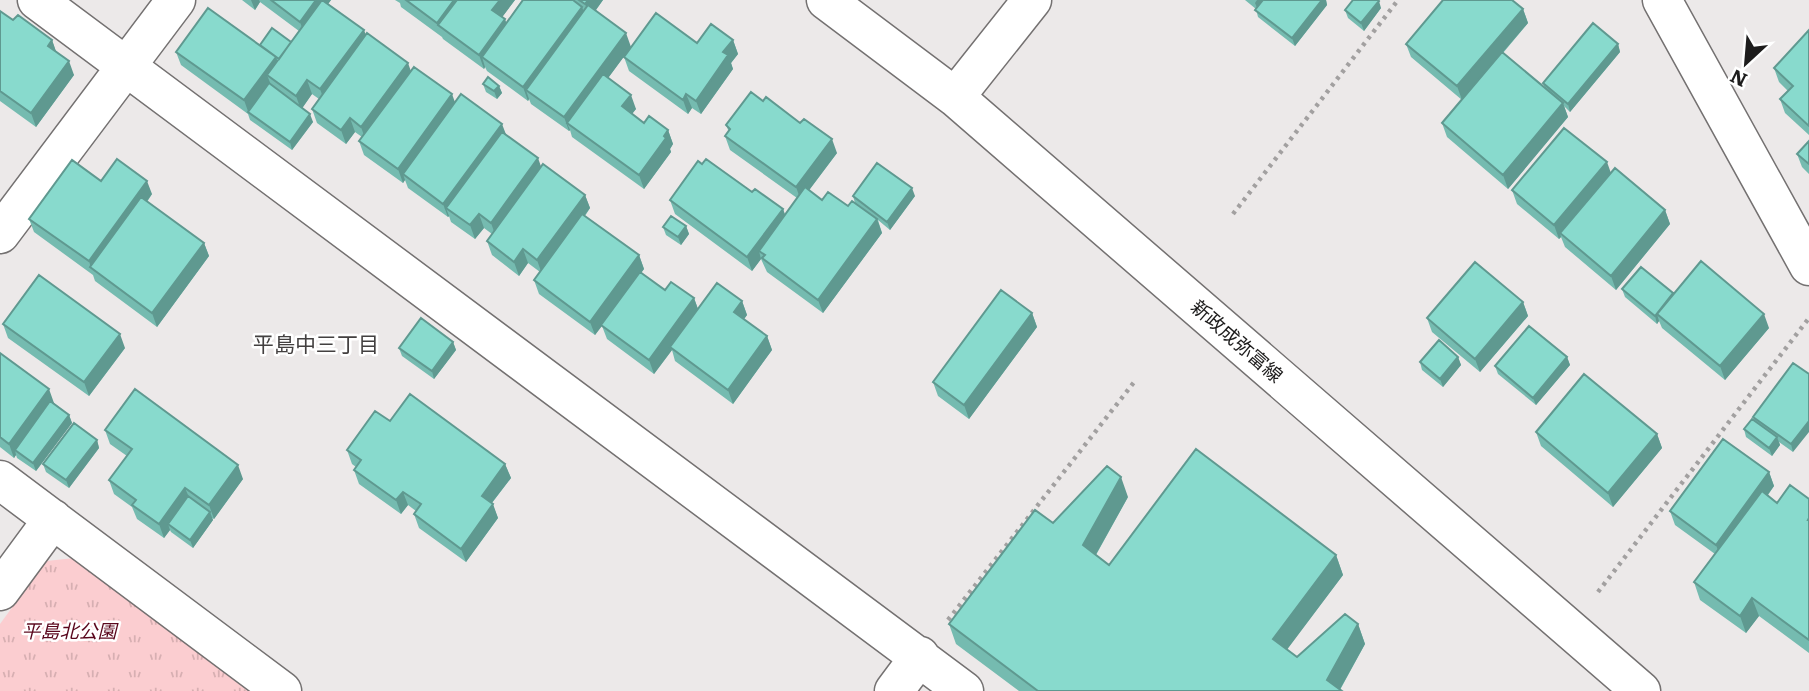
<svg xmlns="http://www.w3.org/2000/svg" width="1809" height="691" font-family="Literata,'Noto Sans JP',serif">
  <defs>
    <pattern id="grass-tufts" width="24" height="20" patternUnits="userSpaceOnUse" patternTransform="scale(1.75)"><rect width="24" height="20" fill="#fbcdd0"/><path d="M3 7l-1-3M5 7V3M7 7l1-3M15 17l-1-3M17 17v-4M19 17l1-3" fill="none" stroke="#d7afb2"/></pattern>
  </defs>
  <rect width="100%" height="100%" fill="#ece9e9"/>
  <!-- grass -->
  <path fill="url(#grass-tufts)" d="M75,558l173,133h-248v-67l46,-63z"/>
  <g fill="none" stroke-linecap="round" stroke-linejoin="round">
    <defs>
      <path id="minor" d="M37,0l927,691
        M1662,0l147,266
        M0,234l176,-234
        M0,480l282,211
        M0,591l53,-72
        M894,691l26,-35"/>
      <path id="major" d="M826,0l129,97 686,594
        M955,97l77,-97"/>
    </defs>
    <!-- minor casing -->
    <use href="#minor" stroke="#747171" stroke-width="41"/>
    <!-- major casing -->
    <use href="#major" stroke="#747171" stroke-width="41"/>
    <!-- path -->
    <path stroke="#a2a0a0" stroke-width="4.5" stroke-dasharray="3.5 5" stroke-linecap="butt" d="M1233,214l165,-214
      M1598,592l211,-274
      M948,620l187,-239"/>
    <!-- minor -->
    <use href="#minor" stroke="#fff" stroke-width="38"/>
    <!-- major -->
    <use href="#major" stroke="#fff" stroke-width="38"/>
  </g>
  <!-- wall -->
  <path fill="#75bbb0" d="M242,0h89l-3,4 83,67 44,31 51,34 35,31 44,28 5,13 -5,8 54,39 5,14 -3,4 24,17 29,8 4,11 44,-8 5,14 -3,4 23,17 5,14 -39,54 -58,-43 -3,-11 -18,24 -47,-35 -5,-13 -7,9 -56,-41 -5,-14 6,-8 -12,-9 -9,13 -27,-21 -5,-14 5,-7 -8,-6 -9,11 -24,-17 -2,-6 -1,1 -40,-29 -3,-8 -2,3 -39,-28 -5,-14 3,-4 -7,-5 -9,12 -29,-21 -5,-14 7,-10 -7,-5 -10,14 11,14 -21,28 -42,-30 -2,-6 -67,-49 -5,-13 115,-10 8,-11 -39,-29 -5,8z
    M395,0h120l-13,17 4,6 16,-23h81l-7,10 35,37 -23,31 28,31 -4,5 12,9 24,7 5,14 -3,5 1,3 -27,37 -72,-52 -2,-7 -1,1 -38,-27 -2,-5 -1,2 -41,-30 -2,-4 -1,2 -41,-30 -1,-2 -41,-30 -1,-4z
    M1245,0h81l1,5 -32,41 -37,-29 -2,-8z
    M1381,8l-17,23 -16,-13 -3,-8z
    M1523,9l5,14 -25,30 42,35 -2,-5 75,-39 2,8 -50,60 -6,-6 4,11 -60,72 -61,-52 -5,-14 20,-23 -51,-43 -5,-13z
    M0,11l13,9 39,20 4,12 18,23 -38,52 -36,-26z
    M1809,30v105l-24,-22 -5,-14 8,-8 -9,-9 -5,-14z
    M733,40l5,14 -7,9 2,6 -32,45 -9,-6 -4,6 -59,-43 -5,-14 73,-14z
    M483,84l16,2 3,7 -5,6 -11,-7z
    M726,125l111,28 -28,37 13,10 26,6 7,-3 -2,-7h62l-25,34 -12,-10 4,13 -59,80 -56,-41 -6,-13 -9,12 -77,-57 -5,-14 82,-8 31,17 2,6 12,-17 -67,-48 -5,-14 4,-4z
    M1809,141v33l-7,-7 -5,-13z
    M1611,173l54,37 5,14 -54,66 -51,-43 -4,-10 -2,2 -42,-35 -5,-14z
    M101,181l51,13 -5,8 57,41 5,13 -52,71 -62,-46 -2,-6 -59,-43 -5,-13z
    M686,226l3,8 -8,11 -15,-10 -3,-8z
    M1622,289l51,5 96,34 -44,52 -63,-52 -3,-7 -2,3 -32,-27z
    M1523,302l5,14 -48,56 -48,-40 -5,-14z
    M1032,313l5,14 -68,92 -31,-23 -5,-14z
    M3,324l122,24 -36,48 -81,-58z
    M453,342l3,8 -22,29 -32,-23 -3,-8z
    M0,353l54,50 15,12 3,8 -36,48 -19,-13 -1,-3 -2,3 -14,-11z
    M1458,357l3,8 -18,22 -21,-17 -2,-8z
    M1567,357l3,8 -34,40 -38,-31 -3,-8z
    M1793,363v89l-14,-10 1,3 -8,11 -26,-19 -2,-8 10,-9 -1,-3z
    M390,421l115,43 6,14 -19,25 6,15 -32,44 -47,-34 -5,-14 2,-3 -8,-6 -7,9 -42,-30 -5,-14 2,-3 -4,-3 -5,-14z
    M105,430l138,49 -29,40 -2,-1 1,2 -20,28 -22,-16 -1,-2 -6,8 -27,-19 -5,-12 -18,-13 -5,-14 18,-24 -17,-12z
    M1536,432l121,2 5,14 -49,59 -72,-61z
    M97,440l2,8 -30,40 -23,-16 -3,-8z
    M1769,472l5,14 -6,9 9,8 32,-4v154l-50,-37 -13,17 -46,-33 -6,-18 21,-28 -40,-29 -5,-14z
    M1128,497l-32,58 13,10 227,-10 7,20 -56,74 10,8 61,-33 7,20 -25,46 2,1h-323l-63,-47 -7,-20 104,-101z"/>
  <!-- shaded-wall -->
  <path fill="#5f9990" d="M251,0h8l1,2 -5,8z
    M316,0h15l-26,36 -5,-14z
    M454,0h16l-32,26 -1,-3z
    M500,0h15l-18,24 -5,-14z
    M588,0h15l-13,18 -5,-14z
    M1257,0h9l-8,10 -3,-7z
    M1322,0h4l1,5 -32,41 -3,-8z
    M1379,1l2,7 -17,23 -3,-8z
    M582,7l5,13 -61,70 3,9 -1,2 -5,-14z
    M1523,9l5,14 -66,77 -5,-14z
    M505,19l5,14 -28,24 3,10 -1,2 -5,-14z
    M364,30l5,13 -44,60 -5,-14z
    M626,33l5,14 -59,80 -5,-4 3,7 -1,1 -5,-14z
    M52,40l5,14 -9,-8z
    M733,40l5,14 -7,9 2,6 -32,45 -5,-13 27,-49z
    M1618,44l2,8 -50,60 -2,-8z
    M276,57l5,14 -14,4 4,10 -22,29 -5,-14z
    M69,61l5,14 -38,52 -5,-14z
    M408,63l5,14 -47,64 -5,-14z
    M307,80l5,14 -11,16 -5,-14z
    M499,86l3,7 -5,6 -3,-8z
    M452,94l5,14 -54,66 2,6 -2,3 -5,-14z
    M686,94l6,14 -4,6 -5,-14z
    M631,95l5,14 -9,11 -5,-14z
    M1563,103l5,14 -60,72 -5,-14z
    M310,114l3,8 -21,28 -2,-8z
    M350,118l5,14 -9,12 -5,-14z
    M502,124l5,13 -61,71 3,8 -1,1 -5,-13z
    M668,130l5,14 -3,5 1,3 -27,37 -5,-14z
    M832,139l5,14 -36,48 -5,-14z
    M538,158l5,14 -47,65 -5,-14z
    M1607,162l5,14 -52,57 1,4 -2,2 -5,-14z
    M147,181l5,13 -56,78 -5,-4 -2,-7z
    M912,188l3,8 -25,34 -3,-8z
    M585,195l5,13 -48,66 -5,-14z
    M783,209l5,14 -29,28 2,8 -9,12 -5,-14z
    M1665,210l5,14 -54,66 -5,-14z
    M479,214l5,14 -9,11 -5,-14z
    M877,219l5,14 -59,80 -5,-13z
    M686,226l3,8 -8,11 -3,-8z
    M204,243l5,13 -52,71 -5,-14z
    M523,249l5,14 -9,13 -5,-14z
    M639,255l5,14 -49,66 -5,-13z
    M1673,293l-16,21 2,7 -2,3 -2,-8z
    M694,298l5,14 -29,35 2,3 -18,24 -5,-14z
    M742,301l5,14 -8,11 -5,-14z
    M1523,302l5,14 -48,56 -5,-13z
    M1032,313l5,14 -68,92 -5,-14z
    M1764,314l5,14 -44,52 -5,-14z
    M120,334l5,14 -36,48 -5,-14z
    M767,336l5,14 -39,54 -5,-14z
    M453,342l3,8 -22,29 -2,-8z
    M1458,357l3,8 -18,22 -3,-8z
    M1567,357l3,8 -34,40 -3,-7z
    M49,389l5,14 -39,47 1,5 -2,3 -5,-14z
    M69,415l3,8 -36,48 -3,-8z
    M1809,421v11l-16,20 -2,-8z
    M1657,434l5,14 -49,59 -5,-14z
    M1777,437l3,8 -8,11 -3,-8z
    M97,440l2,8 -30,40 -3,-8z
    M505,464l6,14 -24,31 -5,-13z
    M238,465l5,14 -29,40 -5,-14z
    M1769,472l5,14 -53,73 -5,-14z
    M1121,477l7,20 -38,68 -7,-20z
    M185,488l6,14 -23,22 2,6 -6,8 -5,-14z
    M403,492l5,13 -7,9 -5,-14z
    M493,504l5,14 -32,44 -5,-13z
    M210,512l3,8 -20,28 -3,-8z
    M1336,555l7,20 -63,84 -7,-20z
    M1752,598l7,18 -13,17 -6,-17z
    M1358,624l7,20 -26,47 -12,-11z"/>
  <!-- building -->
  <path fill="#88dacd" stroke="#5f9990" stroke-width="2" d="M271,0h45l-16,22z
    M322,0l42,30 -44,59 -13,-9 -11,16 -29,-21z
    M406,0h48l-17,23z
    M457,0h43l-8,10 13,9 -26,36 -41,-30z
    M523,0h50l9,7 -59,80 -41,-30z
    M579,0h9l-3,4z
    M1263,0h59l-30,38 -37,-28z
    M1353,0h25l1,1 -18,22 -16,-13z
    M1443,0h69l11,9 -66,77 -51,-42z
    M588,5l38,28 -62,84 -38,-27z
    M208,8l68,49 -32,43 -68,-48z
    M0,11l13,9 5,-5 34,25 -4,6 21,15 -38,52 -31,-22z
    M656,13l41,30 14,-19 22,16 -10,12 5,3 -32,46 -10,-7 -3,6 -59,-43z
    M1593,23l25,21 -50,60 -25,-21z
    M272,28l19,14 -12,17 -19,-14z
    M1809,30v96l-29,-27 13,-13 -19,-18z
    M367,33l41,30 -47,64 -11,-9 -9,12 -29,-21z
    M1502,52l61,51 -60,72 -61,-52z
    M414,67l38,27 -54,75 -39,-28z
    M603,74l28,21 -9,11 22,17 5,-7 19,14 -4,6 2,2 -27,37 -72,-52z
    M488,77l11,9 -5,5 -11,-7z
    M269,83l41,31 -20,28 -42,-30z
    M751,92l12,9 3,-4 34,26 4,-4 28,20 -36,48 -71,-51 5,-7 -4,-4z
    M461,94l41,30 -59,80 -40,-30z
    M1564,128l43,34 -53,63 -42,-35z
    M502,132l36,26 -47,65 -12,-9 -9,11 -24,-17z
    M1809,141v23l-12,-10z
    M117,159l30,22 -58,80 -60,-42 43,-59 29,21z
    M706,159l46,33 3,-3 28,20 -36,48 -77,-57 28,-39 4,3z
    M877,163l35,25 -25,34 -34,-26z
    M543,164l42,31 -48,65 -14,-11 -9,13 -27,-21z
    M1615,168l50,42 -54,66 -51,-43z
    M805,187l17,13 6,-8 20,14 4,-5 25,18 -59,81 -56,-42 3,-3 -6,-4z
    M141,197l63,46 -52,70 -62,-46z
    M582,214l57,41 -49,67 -56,-42z
    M671,216l15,10 -8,11 -15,-10z
    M1701,261l63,53 -44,52 -63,-52z
    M1475,262l48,40 -48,57 -48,-41z
    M1641,267l32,26 -18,23 -33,-27z
    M640,272l25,18 6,-8 23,16 -45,62 -48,-35z
    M39,275l81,59 -36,48 -81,-58z
    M717,283l25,18 -8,11 33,24 -39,54 -58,-43z
    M1001,290l31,23 -68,92 -31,-23z
    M421,318l32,24 -21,29 -33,-23z
    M1529,326l38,31 -34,41 -38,-32z
    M1439,340l19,17 -18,22 -20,-17z
    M0,353l49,36 -40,55 -9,-7z
    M1793,363l16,11v47l-18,23 -38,-27z
    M1584,374l73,60 -49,59 -72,-61z
    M135,389l103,76 -29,40 -24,-17 -26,36 -27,-19 4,-5 -27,-20 23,-31 -27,-19z
    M410,394l95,70 -23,32 11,8 -32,45 -47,-35 7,-10 -18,-12 -7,8 -42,-30 7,-10 -14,-10 28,-39 15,10z
    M50,401l19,14 -36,48 -18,-13z
    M1752,419l25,18 -8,11 -25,-19z
    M74,423l23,17 -31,40 -23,-16z
    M1723,439l46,33 -53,73 -46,-34z
    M1196,449l140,106 -63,84 24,18 48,-43 13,10 -31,56 15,11h-304l-89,-67 86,-114 18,13 54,-57 14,11 -38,68 26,20z
    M1790,485l19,14v19l-1,2h1v120l-57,-42 -12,18 -46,-34 68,-91 15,12z
    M188,496l22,16 -20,28 -22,-16z"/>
  <g text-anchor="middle" stroke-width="5" stroke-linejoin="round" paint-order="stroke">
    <!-- street labels -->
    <g font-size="19" fill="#1d1c1c" stroke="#fff">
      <text transform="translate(1237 341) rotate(41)" y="7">新政成弥富線</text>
    </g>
    <!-- park labels -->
    <g font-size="19" font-style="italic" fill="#5a071d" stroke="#fff">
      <text x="69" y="638">平島北公園</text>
    </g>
    <!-- neighbourhood labels -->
    <g font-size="21" fill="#434040" stroke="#fff">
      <text x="316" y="352">平島中三丁目</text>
    </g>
  </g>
  <!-- north arrow -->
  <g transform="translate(1746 63) rotate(206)" stroke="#ffffff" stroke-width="5" paint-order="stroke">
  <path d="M0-5L12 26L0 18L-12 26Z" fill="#1d1c1c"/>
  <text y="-10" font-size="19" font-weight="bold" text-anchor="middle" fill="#1d1c1c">N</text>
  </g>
</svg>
